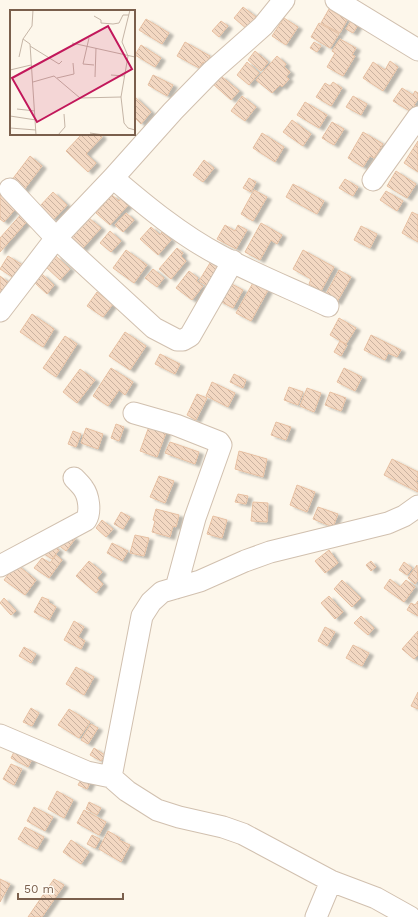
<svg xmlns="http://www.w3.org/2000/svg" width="418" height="917" font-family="'Work Sans',sans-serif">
  <defs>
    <pattern id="building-back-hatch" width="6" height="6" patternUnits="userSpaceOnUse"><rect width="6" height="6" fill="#f3d8c2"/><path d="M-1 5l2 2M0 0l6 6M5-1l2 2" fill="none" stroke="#cab2a0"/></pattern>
    <filter id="shadow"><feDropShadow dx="4.5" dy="2.5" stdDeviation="1" flood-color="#0004"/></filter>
  </defs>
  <rect width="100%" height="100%" fill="#fdf7eb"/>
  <!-- building -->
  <path fill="url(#building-back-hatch)" stroke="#e7c0a2" filter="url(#shadow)" d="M243,7l13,10 -9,12 -13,-11z
    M329,9l18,11 -7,13 -19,-10z
    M284,18l14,9 -12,18 -14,-9z
    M146,19l23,14 -7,11 -23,-14z
    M221,21l7,5 -9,11 -7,-6z
    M351,21l7,4 -5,8 -7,-4z
    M319,23l20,11 -9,14 -19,-11z
    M340,39l16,9 -4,7 3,1 -12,20 -16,-9 8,-14 -3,-2z
    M185,42l25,14 -4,8 -3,-2 -4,6 -22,-12z
    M314,42l7,4 -4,6 -7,-4z
    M141,45l20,13 -6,9 -20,-12z
    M255,51l13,11 -7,9 -13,-11z
    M277,56l9,8 -2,3 6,5 -4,5 3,2 -7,8 -2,-2 -8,8 -16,-13z
    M390,61l8,6 -15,24 -20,-13 10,-16 12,8z
    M247,62l12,11 -10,12 -12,-10z
    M153,75l20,10 -6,11 -19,-11z
    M221,76l18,15 -8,9 -18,-16z
    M333,82l9,6 -11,18 -15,-9 9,-14 5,3z
    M402,88l11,7 2,-4 3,2v6l-4,6 3,2 -4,6 -20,-12z
    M134,96l17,16 -10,12 -7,-7z
    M242,96l14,11 -11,14 -14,-10z
    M353,96l14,8 -6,11 -15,-8z
    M305,102l22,13 -8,13 -22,-13z
    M292,120l19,14 -8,12 -20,-14z
    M332,122l12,7 -10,16 -12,-7z
    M363,132l20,12 -9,14 -4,-2 -7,11 -15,-9z
    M262,133l22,14 -9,15 -22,-14z
    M82,134h18l2,3 -16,17 10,9 -8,9 -22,-21z
    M418,141v31l-14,-9z
    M30,156l12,10 -19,25 -12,-10z
    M204,160l10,8 -11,14 -10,-7z
    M396,171l20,13 -9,14 -20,-12z
    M249,178l7,4 -5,10 -8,-4z
    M345,179l13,8 -5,9 -14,-8z
    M293,184l31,17 -7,13 -31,-17z
    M254,190l13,7 -14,24 -12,-7z
    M386,191l17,10 -6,10 -17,-11z
    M3,192l16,13 -15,17 -4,-3v-23z
    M53,192l14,13 -14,15 -14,-13z
    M112,195l7,6 3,-5 8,7 -20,22 -14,-12z
    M23,212l7,6 -30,34v-14z
    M412,212l6,3v27l-16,-9z
    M126,213l8,7 -11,12 -8,-7z
    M89,218l12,10 -19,21 -14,-8z
    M261,223l21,12 -5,9 -6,-4 -11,20 -15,-8z
    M225,225l10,6 3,-6 9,5 -11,19 -19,-10z
    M361,226l16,8 -7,14 -16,-8z
    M151,227l9,8 2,-3 9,8 -13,15 -18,-16z
    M110,231l11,10 -10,11 -11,-9z
    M177,248l6,5 -2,3 5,5 -15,18 -12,-10z
    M126,250l21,15 -13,18 -21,-15z
    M303,250l31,17 -13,24 -12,-7 2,-5 -18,-10z
    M8,256l18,11 -9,13 -17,-11z
    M56,256l14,13 -10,11 -14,-13z
    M213,258l12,7 -14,23 -12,-7z
    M153,269l11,9 -7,9 -12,-9z
    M339,270l12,7 -14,25 -12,-6z
    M189,271l9,7 -2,3 7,5 -11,14 -16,-12z
    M42,274l12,11 -7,9 -12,-11z
    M0,276l8,6 -8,12z
    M254,281l14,9 -17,31 -15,-8z
    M228,282l15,8 -10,18 -15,-8z
    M97,292l16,12 -10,13 -16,-11z
    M32,314l22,15 -11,18 -23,-15z
    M339,318l17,10 -10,16 -16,-9z
    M125,332l21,14 -16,24 -21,-14z
    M371,335l30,15 -4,7 -9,-4 -3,7 -21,-10z
    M65,336l12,8 -21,33 -13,-9z
    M340,341l7,4 -6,11 -7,-4z
    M160,354l20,10 -5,10 -20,-10z
    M111,368l22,14 -8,13 -6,-5 -11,16 -15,-10z
    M344,368l18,9 -7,14 -18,-9z
    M80,369l15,11 -18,23 -14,-11z
    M234,374l12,6 -3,8 -13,-6z
    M212,382l23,11 -7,14 -22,-11z
    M289,387l14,5 -5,13 -14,-5z
    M307,388l14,5 -7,19 -14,-6z
    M330,392l16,6 -5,13 -16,-6z
    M197,394l10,4 -11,22 -9,-5z
    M151,421l17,6 -11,30 -17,-6z
    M276,422l15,5 -5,13 -15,-5z
    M116,424l8,3 -5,14 -8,-3z
    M86,428l17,6 -5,15 -17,-6z
    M73,431l8,3 -5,13 -8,-3z
    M170,442l29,10 -4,12 -30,-11z
    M239,451l28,8 -4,18 -28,-8z
    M392,459l26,13v6l-2,4 2,1v9l-34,-17z
    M159,476l15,5 -9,22 -15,-6z
    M297,485l18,7 -8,20 -17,-7z
    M238,494l10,2 -2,8 -11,-2z
    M253,502l15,1 -1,19 -16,-1z
    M318,507l20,7 -5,13 -20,-8z
    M156,509l23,6 -3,12 -3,-1 -3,11 -18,-5 3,-11 -2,-1z
    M121,512l9,5 -7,12 -9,-5z
    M213,516l14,4 -5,18 -15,-4z
    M102,520l11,9 -7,8 -10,-9z
    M66,532l9,7 -9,12 -9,-7z
    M135,535l14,3 -5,18 -14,-3z
    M48,542l11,8 -7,9 -11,-7z
    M112,543l16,8 -6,10 -15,-8z
    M329,550l9,13 -13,10 -10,-12z
    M56,555l6,5 -13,18 -15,-10 8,-10 8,5z
    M89,561l13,11 -5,6 6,6 -7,9 -20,-17z
    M371,561l5,6 -5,4 -5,-6z
    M404,562l8,6 -5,7 -8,-5z
    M16,564l20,16 -11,15 -21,-15z
    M417,565l1,15 -3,4 -7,-6z
    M390,579l10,8 6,-7 9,7 -11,15 -20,-14z
    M342,580l19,18 -9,9 -18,-18z
    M329,596l14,16 -8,7 -14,-16z
    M42,597l7,3 -1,2 8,5 -7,13 -15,-8z
    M4,598l12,13 -5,4 -11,-12z
    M418,601v15l-11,-6 4,-7 4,2z
    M361,616l13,12 -6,7 -14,-12z
    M74,621l10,6 -6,10 7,4 -4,8 -17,-9z
    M325,627l10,5 -8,14 -9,-5z
    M418,631v24l-4,4 -12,-10z
    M353,645l16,8 -7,13 -16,-8z
    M24,647l12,7 -5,9 -12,-7z
    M76,667l18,10 -10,18 -18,-11z
    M418,692v17l-7,-3z
    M31,708l8,5 -7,13 -9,-4z
    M69,709l21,13 -11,16 -21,-13z
    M91,724l7,4 -10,16 -7,-4z
    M18,744l17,9 -7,14 -17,-9z
    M94,748l11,7 -4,6 -11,-6z
    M11,764l11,5 -8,16 -11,-6z
    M86,770l8,5 -7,14 -9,-4z
    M57,791l16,9 -9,18 -16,-9z
    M89,802l12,6 -4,7 -11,-6z
    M34,807l19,10 -8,14 -18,-10z
    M84,810l22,12 -7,13 -22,-12z
    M25,827l19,10 -7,12 -19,-10z
    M108,831l12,7 -1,2 11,5 -9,17 -22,-13z
    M92,835l8,4 -5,9 -8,-4z
    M71,840l18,12 -8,12 -18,-12z
    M0,879l10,5 -10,18z
    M54,879l10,6 -22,32h-14z"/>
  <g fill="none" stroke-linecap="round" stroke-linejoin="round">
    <defs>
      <path id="minor" d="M336,0l82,50
        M113,178c33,28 68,57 106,77 35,19 73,34 109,51
        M373,180l45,-63
        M10,189l46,49 98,90 23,12h6l7,-4 43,-75
        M0,311l56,-73 57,-60 60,-67 39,-40 51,-45 21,-26
        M134,413l42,12 43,17 2,3 -26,73 -19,70
        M0,566l86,-46c5,-8 3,-24 -3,-32 -2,-3 -6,-7 -9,-10
        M0,735l87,37 24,5 16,14 30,19 22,7 44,10 20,7 88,47 45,17 34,19
        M111,777l31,-161 9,-14 11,-10 38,-11 45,-20 25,-9 118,-29 16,-7 14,-10
        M316,917l15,-36"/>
    </defs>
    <!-- minor casing -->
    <use href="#minor" stroke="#d1c0af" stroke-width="23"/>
    <!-- minor -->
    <use href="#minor" stroke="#fff" stroke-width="21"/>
  </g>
  <!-- overview -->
  <g transform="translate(10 10)">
    <rect width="125" height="125" fill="#fdf7eb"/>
    <path fill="none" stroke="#c5b5a6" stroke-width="1" d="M23,0l-1,16 -9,13 7,5 6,91M120,0l-8,32 6,14 -7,41 3,26 4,5 7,2M84,6l7,4v3l12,1 6,-1 4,-8h6M79,28l-6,26 11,1M62,33l63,14M20,36l29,18 3,-3M9,47l4,-18M0,60l21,-5M101,65l14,1M85,67l1,-29M47,68l17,-4 -1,-11M23,72l21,-6 26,22 41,-1M7,99l18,2M0,106l26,4M0,118l26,2M80,123l14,2M48,125l7,-8 -1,-13"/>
    <path fill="#c2185b" fill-opacity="0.15" stroke="#c2185b" stroke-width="2" d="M98,16l24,43 -95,53 -25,-44z"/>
    <rect width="125" height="125" fill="none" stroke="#7a5f4c" stroke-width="2"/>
  </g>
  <!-- scale -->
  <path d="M18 893v6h105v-6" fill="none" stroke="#7a5f4c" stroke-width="2"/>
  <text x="24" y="893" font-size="12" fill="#7a5f4c" stroke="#fffbf3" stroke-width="3" paint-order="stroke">50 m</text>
</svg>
